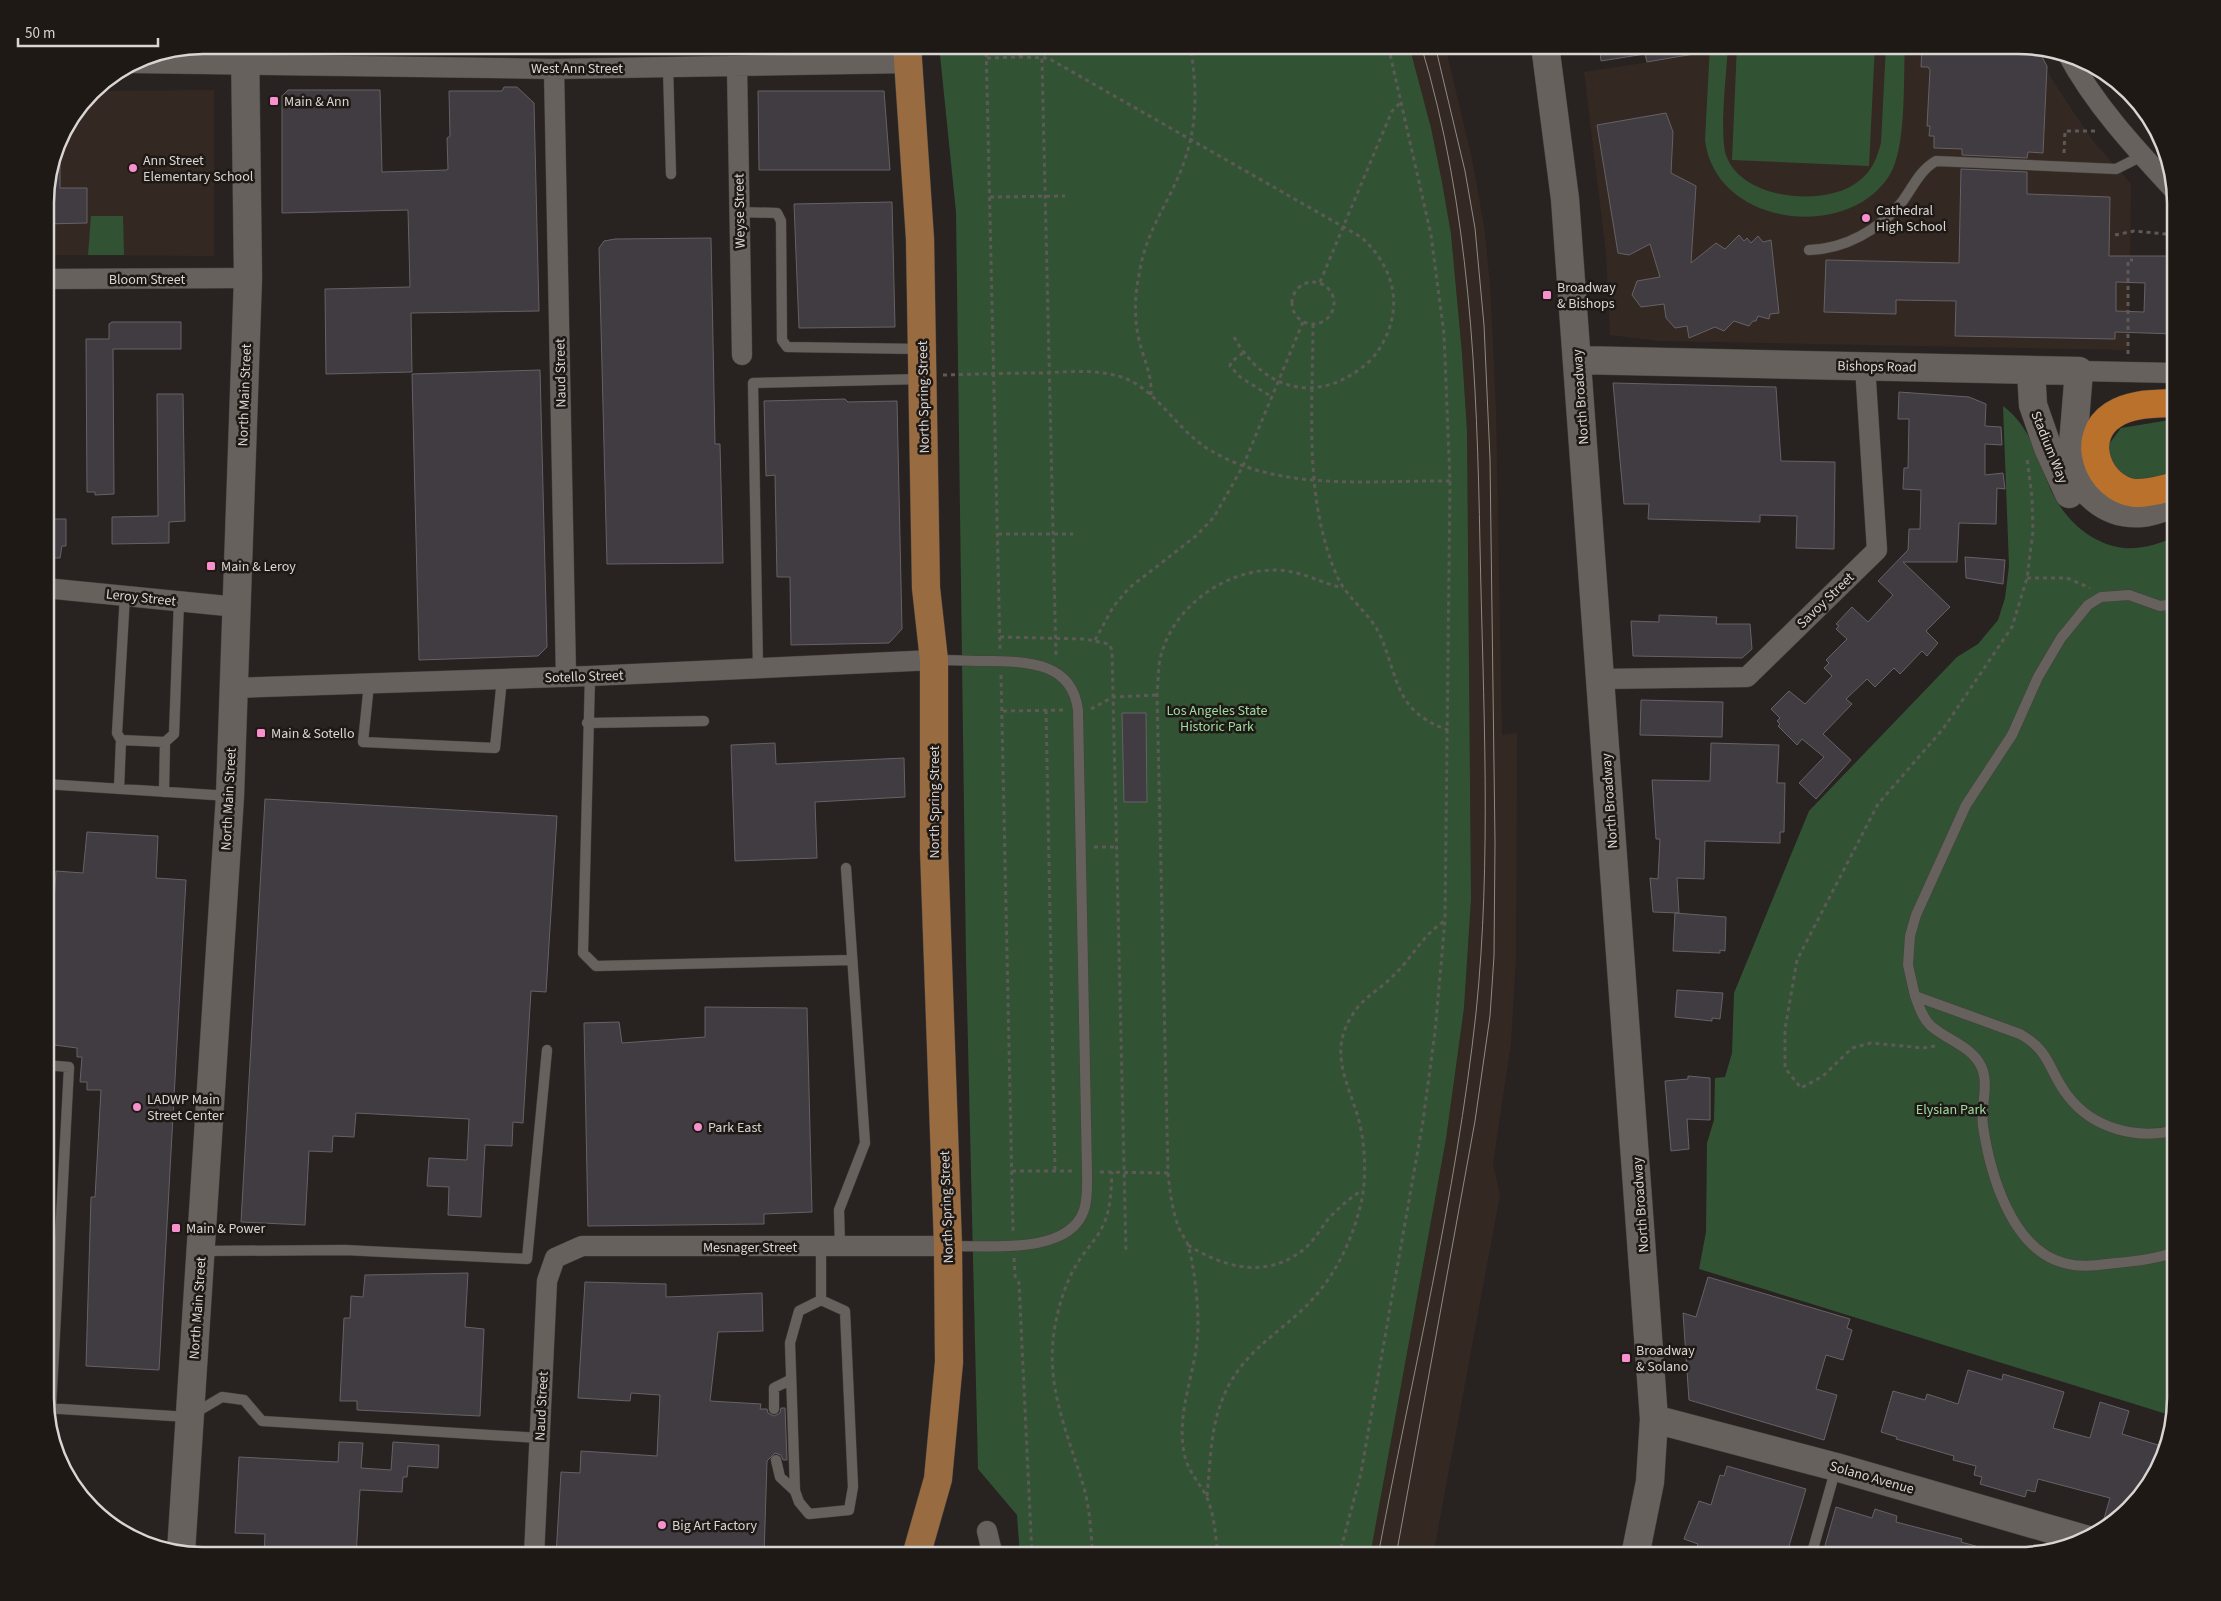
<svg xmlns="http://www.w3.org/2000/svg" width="2221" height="1601" font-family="'Source Sans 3',sans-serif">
  <rect width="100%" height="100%" fill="#282320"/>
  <!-- built -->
  <path fill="#342822" d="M1409,45h36l27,114 12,67 6,57 6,126 6,326 15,-2 -1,226 -5,84 -18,121 7,31 -67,361h-63l76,-417 18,-131 7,-109 -4,-468 -5,-78 -11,-119 -9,-52 -11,-54z
    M1685,45h333l23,4 9,27 18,28 26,38 37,42 -2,166 -470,-9 -49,-6 -4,-82 -22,-181 99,-15z
    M214,90v166l-169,-1v-62l12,-51 35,-51z"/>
  <!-- green -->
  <path fill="#325234" d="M939,45h470l22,83 11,54 9,52 11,119 5,78 4,468 -7,109 -18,131 -76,417h-350l-3,-41 -39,-46 -12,-509 -10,-748z
    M1710,45h18c-1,25 -9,88 -2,110 15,45 100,53 133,26 13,-10 18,-23 22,-38l5,-98h19c-2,34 2,104 -16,131 -42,66 -174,50 -184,-36z
    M1737,45h138l-6,121 -137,-6z
    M91,216h32l1,39h-36z
    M2003,406c27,20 35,52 47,82 13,30 40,56 74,60 17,2 36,-5 52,-11v861l-3,18 -474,-147 7,-37 1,-89 7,-23 1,-42 10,-1 7,-24 2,-60 75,-182 148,-154 21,-13 20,-24 7,-22 4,-32z
    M2176,419v56l-46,7 -20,-15 -1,-23 12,-16z"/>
  <!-- building -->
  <path fill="#413c41" stroke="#666166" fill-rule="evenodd" d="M1599,45h100l1,8 -53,9 -2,-8 -44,7z
    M1922,45h96l19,3 10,18 -4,87 -15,-1 -1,6 -65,-3v-6l-28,-1v-12h-5l1,-10h-3l3,-56 -2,-3h-7z
    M504,87h13l17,16 5,208 -128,2 1,59 -86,2 -1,-85 85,-2 -2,-77 -126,3v-117l6,-6h92l2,82 64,-2 2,-1 -1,-31 3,-2 -1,-45h53z
    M758,91h126l6,79h-131z
    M1666,113l7,19 -2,41 25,13 -5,77 25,-20 9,6 14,-14 5,6 3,-3 4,5 7,-7 5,6 8,-2 8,73 -9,1 -1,5 -11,-3 -2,5h-3l-4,5 -15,-5 -10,10 -9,-4 -26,11 -2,-12 -12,2 -9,-10 -2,-14 -23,3 -9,-12 5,-14 23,-4 -10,-33 -21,11 -11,-2 -21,-128z
    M54,156h6v32h27v35l-42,1v-31z
    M1961,169l66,3v22l83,3 -1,59h67v78l-61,-2v7l-160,-3 1,-35 -60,-1v14l-72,-2 2,-52 133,3zM2116,282l29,1 -1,29 -28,-1z
    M892,202l3,125 -96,1 -5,-124z
    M711,238l4,206h5l3,119 -116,1 -8,-316 5,-7 11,-2z
    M112,322h69v27h-68l1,145 -19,1v-3h-8l-1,-153h23v-15z
    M540,370l7,277 -9,9 -119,4 -7,-286z
    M1613,383l163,4 5,74 54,1 -1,87 -38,-1 1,-32 -37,-1v7l-112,-3 1,-15h-25z
    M1899,392l70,5 17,7 -1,22 16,1 1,18 -17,-1v31l18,-2 2,16 -8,-1 -1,36 -37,-1 -2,39h-54l47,45 -24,24 12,12 -11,13 -5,-5 -22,23 -6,-6 -19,19 -8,-8 -21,20 6,5 -29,30 28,26 -35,39 -17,-16 25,-26 -22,-18 -5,6 -19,-19 2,-2 -3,-3 3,-3 -9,-9 18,-18 16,13 27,-28 -8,-8 5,-5 -3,-3 21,-21 -11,-10 3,-3 -3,-2 16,-17 16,15 25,-27 -15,-14 30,-31 1,-21h11l1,-39 -18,-1 1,-21h4l1,-49h-11z
    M157,394h26l2,127 -16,1v21l-57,1v-27l46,-1z
    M845,399l3,3 49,-1 5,228 -13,14 -98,2 -1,-68h-13l-2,-102 -9,1 -2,-75z
    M45,519h21v27h-4l-2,12h-15z
    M1965,557l40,3 -2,24 -37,-6z
    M1659,615l58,2 -1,7h34l2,25 -10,9 -109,-2 -2,-35 28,1z
    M1641,700l82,2 -1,35 -82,-2z
    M1122,713h24l1,89h-23z
    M775,743l1,21 128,-6 1,39 -90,5 2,56 -82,3 -4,-116z
    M1711,743l68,2 -2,38h8l-1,49h-4v11l-75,-2 -1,38 -27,-1 2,35 -26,-1 -3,-34 8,1 2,-40h-4l-4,-59 58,1z
    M265,799l292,17 -11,176 -15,-1 -8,132 -10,-1 -1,24 -27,-1 -4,72 -33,-2 1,-28 -22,-1 2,-28 38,2 2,-41 -113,-6 -2,24 -21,-1 -1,16 -23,-1 -4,74 -64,-3z
    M87,832l71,4 -2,42 30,2 -27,490 -73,-4 5,-169h4l6,-107h-14v-8h-7l2,-25h-5v-9l-30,-4 3,-83 6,-90 27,2z
    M1675,913l51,4 -1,34 -5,-1v3l-47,-2z
    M1677,990l46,3 -3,26 -8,-1v3l-37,-4z
    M705,1007l102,1 5,204 -48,2v10l-176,2 -4,-203 35,-1 3,21 83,-6z
    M1688,1076l22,2v42l-23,-1 2,30 -18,2 -6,-70 23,-2z
    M468,1273l-3,54 19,2 -4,87 -123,-6v-9h-17l4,-83h6l1,-22 12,1 2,-22z
    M1708,1277l142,42 -3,9 5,2 -9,30 -17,-5 -10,34 21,6 -13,45 -135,-40 -6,-87 13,4z
    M585,1282l81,2v13l96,-4 1,38 -45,1 -8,69 51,3 -1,5h7l1,4 6,3 6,-3 1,-5h4l2,52h-4l-2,-5 -6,-2 -8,8 -3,95h-208l5,-84 19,1 1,-22 76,5 3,-61 -29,-2 -1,8 -52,-3z
    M1968,1370l34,10 1,-6 61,18 -11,36 37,10 10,-36 29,9 -7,23 46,14 -24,46 -43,35 9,-31 -72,-19 -3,13 -8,-2 -2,7 -45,-13 2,-7 -8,-2 2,-9 -23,-6 1,-4 -58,-17 1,-2 -16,-5 12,-41 32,9 2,-6 31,10z
    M339,1442l24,1 -2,25 30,2 2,-28 46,3 -1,23 -30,-2 -1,11h-4l-1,15 -42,-2 -4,66h-92l1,-22 -30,-1 4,-76 99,5z
    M1727,1466l79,23 -20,67h-47l-18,-6 -2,6h-25l4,-12 -14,-5 15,-38 12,4 9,-30 4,1z
    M1836,1507l36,11 3,-9 22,7 -1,6 66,17 -1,3 36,10 -1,4h-94l-15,-4 -1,4h-64z"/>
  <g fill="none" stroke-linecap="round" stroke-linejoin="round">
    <defs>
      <path id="lane" d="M668,67l3,107
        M739,212l38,1 4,8 1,119 5,7 134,2
        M1809,250c36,-1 70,-20 93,-48 11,-15 18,-32 34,-41l180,8 26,-13
        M125,595l-8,138 4,7 44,2 9,-8 5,-133
        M2176,604l-16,2 -31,-11 -28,2 -13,8 -27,33 -23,39 -26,58 -46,70 -50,110 -6,21 -2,29 7,31 105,38c32,18 28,37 48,62 25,33 70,44 108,34
        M935,660c18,0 36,1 55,1 38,1 82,1 88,49l9,462c0,12 1,26 -3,38 -15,46 -98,35 -136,36
        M758,669l-5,-286 169,-4
        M590,676l-7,277 13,13 256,-6
        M369,684l-6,58 132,6 7,-69
        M587,723l117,-2
        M45,784l184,12
        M119,789l2,-49
        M164,792l1,-50
        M1915,996c4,10 7,22 16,30 16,14 40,20 50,40 9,19 -1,40 2,60 7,47 28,123 81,137 17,5 34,2 52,0 21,-2 40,-4 60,-11
        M45,1065l24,2 -18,342
        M821,1247v53
        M840,1247l-1,-37 26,-67 -19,-275
        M201,1251l144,-1 182,9 20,-209
        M821,1300l24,11 8,176 -4,23 -40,4 -10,-12 -4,-11 -5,-148 9,-32z
        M45,1408l143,9 34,-20 22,3 18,21 277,17
        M774,1409v-21l16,-8
        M776,1460l4,17 15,14
        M1811,1556l25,-88"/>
      <path id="street" d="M2067,53c27,51 67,94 106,136
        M133,63l421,6 355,-6
        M737,66l5,289
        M554,69l12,608
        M45,279l203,-1
        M2079,371l97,2
        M45,588l192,19
        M1599,679l148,-2 130,-127 -12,-184
        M233,688l357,-12 344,-16
        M987,1531l6,25
        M534,1556l13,-275 8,-23 27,-12h366"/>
      <path id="secondary" d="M1545,45l20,154 89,1220 -4,63 -15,74
        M1577,360l502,11 -7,86c6,34 34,59 70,56 12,-1 23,-6 34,-10
        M2031,370l2,35 15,43 21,46
        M1654,1419l182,48 252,73
        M181,1552l49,-756 18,-518 -3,-233"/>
      <path id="primary" d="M907,45l13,194 6,349 8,72v189l14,397 1,116 -11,117 -22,77"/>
      <path id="highway" d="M2176,403c-21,1 -45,0 -63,12 -34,22 -15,73 21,78 14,1 29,-4 42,-7"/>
    </defs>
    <!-- lane casing -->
    <use href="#lane" stroke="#45403e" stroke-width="11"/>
    <!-- street casing -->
    <use href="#street" stroke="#45403e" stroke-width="21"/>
    <!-- secondary casing -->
    <use href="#secondary" stroke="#45403e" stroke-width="29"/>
    <!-- primary casing -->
    <use href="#primary" stroke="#45403e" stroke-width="29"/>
    <!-- highway casing -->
    <use href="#highway" stroke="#45403e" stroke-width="29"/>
    <!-- path -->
    <path stroke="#5d5956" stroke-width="3" stroke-dasharray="4 4" stroke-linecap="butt" d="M986,45l14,604
      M1020,45v12
      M1050,45l-8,14 14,600
      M987,58l33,-1 28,1 313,179c39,35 44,82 10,123
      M2064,153l1,-22h31
      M990,197l75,-1
      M2115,235l19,-4 42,4
      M1292 303a21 21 0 1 1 42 0a21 21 0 1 1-42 0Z
      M1320,282l72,-171 9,-9
      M1313,324c0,83 -10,174 24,252 10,23 34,38 44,61 18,44 15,75 67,93
      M1243,353l-12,9 -1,4 10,11 32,20
      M2128,354v-94h5
      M943,375c33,-1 66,-2 99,-2 25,-1 51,-4 76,3 35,9 57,51 87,71 71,46 164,33 245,34
      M1151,395c1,-24 -9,-38 -13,-60 -4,-20 -3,-40 1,-60 7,-47 31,-72 45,-113 14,-39 13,-77 6,-117
      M998,534h75
      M2027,578h40l23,10
      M1000,637l85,2 24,5 3,6 14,603
      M1095,640l18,-33 16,-19 67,-52 18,-19 29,-51 60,-144
      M1001,675l12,557
      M1091,709l22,-12 44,-2
      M1046,710l9,461
      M1003,711l61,-1
      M1094,847h22
      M1935,1046l-12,2 -52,-5 -19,5 -29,28 -22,12 -16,-20v-39l12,-69 81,-156 65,-75 69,-102 15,-49 6,-47 -1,-34 -5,-39
      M1012,1171h62
      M1100,1172l68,1
      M1188,1245c36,23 78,34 115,5 11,-9 18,-22 27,-33 10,-10 20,-19 32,-27
      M1014,1258l1,18 4,7 13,273
      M1207,1496c4,-40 3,-77 23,-113 18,-32 45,-48 71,-72 29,-27 48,-62 58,-100 8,-26 7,-63 0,-90 -10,-38 -32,-68 -6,-107 10,-17 28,-25 41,-39 18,-17 29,-41 51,-54
      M1093,1556c-2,-22 -3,-46 -9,-68 -16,-55 -40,-102 -29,-162 4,-22 12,-48 25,-67 9,-13 19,-23 25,-38 6,-15 6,-32 7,-49
      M1218,1556c-2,-17 -4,-45 -12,-60 -8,-16 -18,-24 -22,-43 -8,-44 13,-82 14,-125 0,-26 -3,-58 -10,-83 -2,-6 -7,-11 -9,-17 -7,-18 -9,-36 -11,-55l-11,-478c1,-10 1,-20 2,-30 8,-54 64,-96 117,-95 23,0 45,13 67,18
      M1339,1556l22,-83 62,-352 12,-89 10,-112 5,-439 -6,-147 -13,-99 -43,-190"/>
    <!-- lane -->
    <use href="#lane" stroke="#67615d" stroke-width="10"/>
    <!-- street -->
    <use href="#street" stroke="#67615d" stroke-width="20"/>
    <!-- secondary -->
    <use href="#secondary" stroke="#67615d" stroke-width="28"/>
    <!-- primary -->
    <use href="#primary" stroke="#996b40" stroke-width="28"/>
    <!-- highway -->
    <use href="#highway" stroke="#ba712c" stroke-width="28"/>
    <!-- tram -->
    <path stroke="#8e8a87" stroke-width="1" d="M1378,1556c34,-181 78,-360 98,-543 16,-155 7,-312 4,-467 -3,-168 -10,-339 -59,-501
      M1396,1556l79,-435 15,-105 4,-60 1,-114 -5,-383 -6,-134 -9,-97 -10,-57 -30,-126"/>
    <!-- path-bridge -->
    <path stroke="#5d5956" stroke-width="3" stroke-dasharray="4 4" stroke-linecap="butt" d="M1234,337c32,57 88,68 137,23"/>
  </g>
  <!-- markers -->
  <g fill="#f790cd" stroke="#1f1916" stroke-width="2">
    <rect x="269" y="96" width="10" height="10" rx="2.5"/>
    <circle cx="133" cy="168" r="5"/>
    <circle cx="1866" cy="218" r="5"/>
    <rect x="1542" y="290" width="10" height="10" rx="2.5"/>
    <rect x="206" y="561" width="10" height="10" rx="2.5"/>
    <rect x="256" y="728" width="10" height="10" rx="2.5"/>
    <circle cx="137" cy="1107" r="5"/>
    <circle cx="698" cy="1127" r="5"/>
    <rect x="171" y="1223" width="10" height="10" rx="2.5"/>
    <rect x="1621" y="1353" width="10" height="10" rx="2.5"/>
    <circle cx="662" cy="1525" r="5"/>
  </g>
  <g text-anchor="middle" stroke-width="5" stroke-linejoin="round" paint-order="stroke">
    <!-- street labels -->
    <g font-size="14" fill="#d9d5d3" stroke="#1f1916">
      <text x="577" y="73">West Ann Street</text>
      <text transform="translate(739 211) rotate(-91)" y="5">Weyse Street</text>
      <text x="147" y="284">Bloom Street</text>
      <text transform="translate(1877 366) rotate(1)" y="5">Bishops Road</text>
      <text transform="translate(560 373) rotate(-91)" y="5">Naud Street</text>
      <text transform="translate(244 395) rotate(-88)" y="5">North Main Street</text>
      <text transform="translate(923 397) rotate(-91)" y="5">North Spring Street</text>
      <text transform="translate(1580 397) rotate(-94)" y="5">North Broadway</text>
      <text transform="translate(2050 447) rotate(68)" y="5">Stadium Way</text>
      <text transform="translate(141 597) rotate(6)" y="5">Leroy Street</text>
      <text transform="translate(1825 600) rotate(-44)" y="5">Savoy Street</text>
      <text transform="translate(584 676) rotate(-2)" y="5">Sotello Street</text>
      <text transform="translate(228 799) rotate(-87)" y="5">North Main Street</text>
      <text transform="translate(1609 801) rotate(-94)" y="5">North Broadway</text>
      <text transform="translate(934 802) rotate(-90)" y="5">North Spring Street</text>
      <text transform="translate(1640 1205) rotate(-94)" y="5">North Broadway</text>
      <text transform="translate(946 1207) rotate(-92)" y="5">North Spring Street</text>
      <text x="750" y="1252">Mesnager Street</text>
      <text transform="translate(197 1308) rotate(-86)" y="5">North Main Street</text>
      <text transform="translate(541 1406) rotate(-87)" y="5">Naud Street</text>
      <text transform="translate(1872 1477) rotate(16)" y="5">Solano Avenue</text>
    </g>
    <!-- poi labels -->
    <g font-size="14" fill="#d9d5d3" stroke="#1f1916" text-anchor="start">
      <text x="284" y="106">Main &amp; Ann</text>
      <text x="143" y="165">Ann Street<tspan x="143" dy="16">Elementary School</tspan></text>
      <text x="1876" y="215">Cathedral<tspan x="1876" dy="16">High School</tspan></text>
      <text x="1557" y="292">Broadway<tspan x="1557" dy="16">&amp; Bishops</tspan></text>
      <text x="221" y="571">Main &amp; Leroy</text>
      <text x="271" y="738">Main &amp; Sotello</text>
      <text x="147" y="1104">LADWP Main<tspan x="147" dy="16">Street Center</tspan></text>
      <text x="708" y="1132">Park East</text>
      <text x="186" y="1233">Main &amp; Power</text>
      <text x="1636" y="1355">Broadway<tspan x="1636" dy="16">&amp; Solano</tspan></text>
      <text x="672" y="1530">Big Art Factory</text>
    </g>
    <!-- park labels -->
    <g font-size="14" fill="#9ddba0" stroke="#1f1916">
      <text x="1217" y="715">Los Angeles State<tspan x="1217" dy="16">Historic Park</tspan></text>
      <text x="1951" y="1114">Elysian Park</text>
    </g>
  </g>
  <!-- crop -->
  <path d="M0 0H2221V1601H0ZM203 54H2018A149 149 0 0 1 2167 203V1398A149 149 0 0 1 2018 1547H203A149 149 0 0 1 54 1398V203A149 149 0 0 1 203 54Z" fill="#1f1916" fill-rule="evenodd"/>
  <path fill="none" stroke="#d9d5d3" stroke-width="2.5" d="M203 54H2018A149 149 0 0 1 2167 203V1398A149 149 0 0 1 2018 1547H203A149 149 0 0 1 54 1398V203A149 149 0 0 1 203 54Z"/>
  <!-- scale -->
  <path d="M18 38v8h140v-8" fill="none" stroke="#d9d5d3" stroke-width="2.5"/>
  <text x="25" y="38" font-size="15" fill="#d9d5d3" stroke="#1f1916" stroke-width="4" paint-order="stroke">50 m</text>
</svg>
